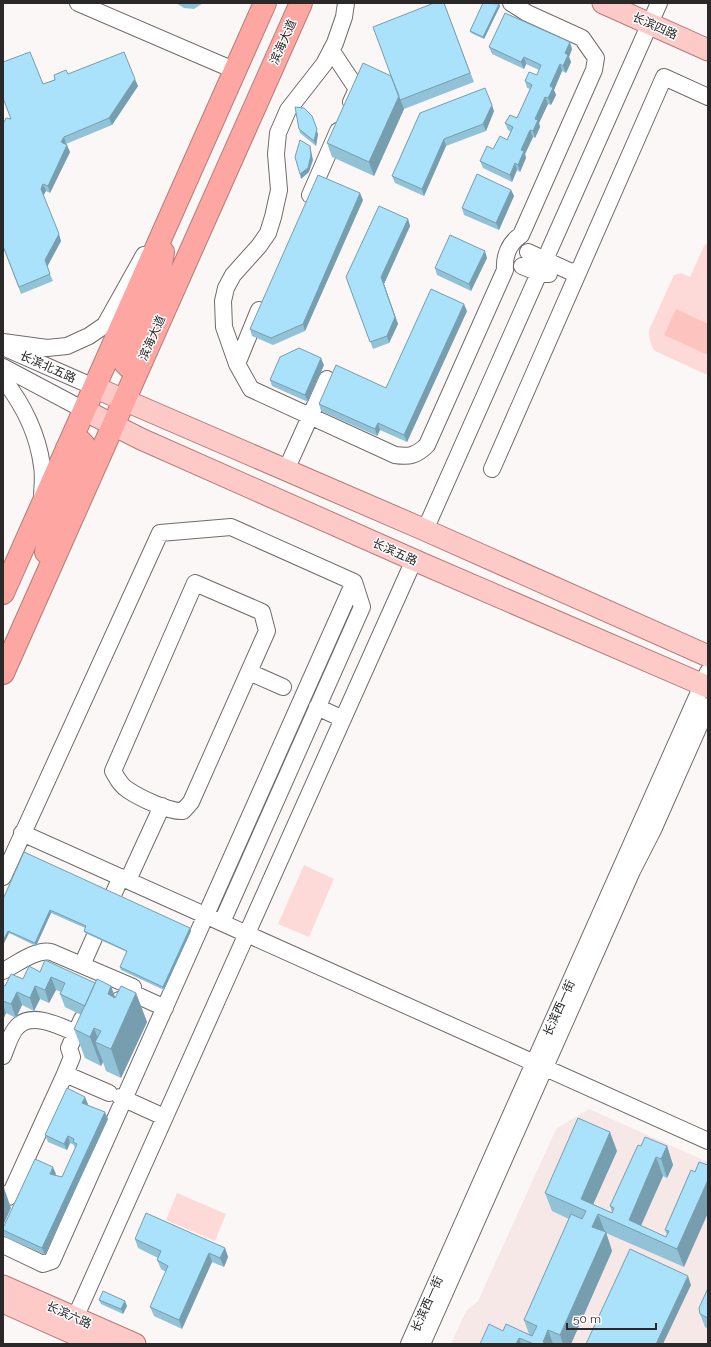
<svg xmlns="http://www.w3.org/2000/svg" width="711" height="1347" font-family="Raleway,'Noto Sans SC',sans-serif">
  <rect width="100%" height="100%" fill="#fcf7f7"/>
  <!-- built -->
  <path fill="#f6e8e7" d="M589,1109l119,53v182h-257l15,-33 12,-10 78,-172z"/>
  <!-- green -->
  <path fill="#fddad7" d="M705,244l3,1v128l-3,1 -50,-23c-5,-7 -6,-13 -6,-21l25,-55 7,-2 9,4z
    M304,865l30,14 -25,58 -31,-13z
    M177,1193l49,21 -11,27 -49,-21z"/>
  <!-- water -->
  <path fill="#fdc3bf" d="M676,309l32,15v31l-44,-20z"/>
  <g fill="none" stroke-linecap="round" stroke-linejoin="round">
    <defs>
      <path id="minor" d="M78,3l158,68
        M346,3l-2,14 -9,26 -11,21 -36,46 -10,23 -2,21 3,36 -6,27 -5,16 -9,13 -26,29 -7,13 -3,13 1,26 13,37 14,25 144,66c14,2 21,1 32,-10l78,-175c-1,-14 4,-27 16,-35l73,-165 2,-12 -14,-20 -55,-25 -16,-10
        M331,50l26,39 -6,13
        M310,195l28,-64
        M528,252l41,19 6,1 5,-4
        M522,266l17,7 10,1
        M3,342l44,6 20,-2 22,-10 16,-11 39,-70
        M3,347l91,40
        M237,364l22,-54
        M3,367l81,43
        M3,379c20,25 35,56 39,87 2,10 0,22 0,32
        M492,469l172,-392 44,20
        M286,470l41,-91
        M425,530l234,-527
        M195,583l67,29 5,19 -76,171 -8,9c-14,1 -43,-13 -55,-21 -7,-4 -11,-12 -15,-19z
        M249,672l34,15
        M317,707l26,12
        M22,833l686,308
        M3,877l157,-344 71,-6 123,55 8,25 -140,315
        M128,880l34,-74
        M113,895l8,-18
        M82,965l12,-27
        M3,971c14,-7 32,-22 48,-19l82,35 -8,16 -6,-3
        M130,992l35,16
        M3,1056c4,-9 7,-22 14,-29 14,-16 43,-1 59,6
        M65,1074l44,19
        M120,1097l44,20
        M3,1194l6,3 56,-123 7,-17 -3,-9 13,-29
        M3,1245l40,19 9,-3 302,-679
        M75,1318l339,-758
        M409,1344l299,-672
        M422,1344l210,-473 21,-41 55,-124"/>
      <path id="major" d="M603,3l105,47
        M94,387l331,143 283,126
        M84,410l57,29 273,121 294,127
        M3,1286l132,58
        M3,1302l94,42"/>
      <path id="highway" d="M141,363l-12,4 -4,-4v-7l33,-73 5,-31
        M46,552l8,-34 30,-67v-6l-5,-5 -5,2 -7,6
        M3,593l262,-590
        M3,673l298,-670"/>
    </defs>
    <!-- minor casing -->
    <use href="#minor" stroke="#706c6b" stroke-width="18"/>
    <!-- major casing -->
    <use href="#major" stroke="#b47b77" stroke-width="23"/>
    <!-- highway casing -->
    <use href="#highway" stroke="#b47b77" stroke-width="24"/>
    <!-- minor -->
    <use href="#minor" stroke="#fff" stroke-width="16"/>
    <!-- major -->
    <use href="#major" stroke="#fecac7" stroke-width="21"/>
    <!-- highway -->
    <use href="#highway" stroke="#fea7a2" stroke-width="22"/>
  </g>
  <!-- wall -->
  <path fill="#91c2d7" d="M176,3h27l-9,6 -10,-1z
    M444,3l30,79 -70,27 -30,67 -42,-19 -5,-14 64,-68z
    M499,4l1,2 -16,33 -13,-6 -1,-2z
    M489,47l83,2 -3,8 2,5 -5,11 -4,-2 -8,19 2,5 -5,10 -3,-1 -9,19 1,4 -5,11 -2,-1 -8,17 1,4 -6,14 -3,-2 -5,12 -29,-14 -3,-7 13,-12 14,-9 4,-8 -3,-2 -3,-7 12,-5 13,-29 -3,-1 -2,-7 12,-6 2,-5 -13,-6 -2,5 -32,-15z
    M68,74l70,12 -26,39 -46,19 4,8 -20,41 -4,-2 -3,5 18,45 -14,26 6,14 -32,13 -18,-47 8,-128 32,-35z
    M494,111l-8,20 -40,15 -22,50 -29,-13 -3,-7 28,-63z
    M299,129l19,5 -2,12 -16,-13z
    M511,190l3,6 -15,34 -35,-15 -2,-7z
    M363,200l-58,131 -32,14 -21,-9 -2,-7z
    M408,219l2,7 -26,58 14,40 -9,19 -16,6 -27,-72z
    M487,258l-16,33 -34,-16 -2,-7z
    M467,311l-60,131 -27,-12 -3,6 -56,-25 -2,-7 67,-16z
    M324,365l-16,37 -36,-16 -2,-6z
    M3,899l187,29 1,3 -27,59 -43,-20 -1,-3 7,-15 -42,-19 -1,-2 1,-3 -34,-15 -15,33 -27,-13 -6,12z
    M40,972l75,25 21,-4 11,29 -26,56 -15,-7 -3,-9 -2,4 -16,-8 -11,-29 7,-14 -16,-8 -5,-13 1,-2 -5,-2 -7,13 -9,-4 -6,12 -12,-6 -6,13 -10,-5 -3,7v-35l2,1z
    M88,1104l-1,1 21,14 -63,136 -40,-18 -2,-5v-4l53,-54 -1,1 7,2 13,-28 -1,-4 -4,-2 -3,7 -19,-8 -3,-7z
    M641,1146h26l6,19 -6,13 -4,-2 -22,50 25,11 1,-2 -2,-5 26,-60 -7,97 -78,-34 6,18 -41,93h-91l23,-13 26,3 -5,-14 45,-101 -17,-8 -7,-18 72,-42 -24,53 19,9v-1l-2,-6z
    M135,1239l90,9 3,9 -4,10 -12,-5 -30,67 -28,-13 -4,-9 16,-35 -5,-3 -4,-9 1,-2 -20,-10z
    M708,1288v41l-3,-2 -5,-13z
    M99,1300l28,6 -4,8 -22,-10z"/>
  <!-- shaded-wall -->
  <path fill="#769eaf" d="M499,4l1,2 -16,33 -1,-2z
    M570,42l2,7 -3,8 2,5 -5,11 -3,-7 2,-13z
    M524,57l2,7 -2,5 -3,-7z
    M560,64l2,7 -8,19 2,5 -5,10 -3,-7 2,-12z
    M135,79l3,7 -26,39 -3,-7z
    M399,96l5,13 -30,67 -5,-14z
    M545,97l3,7 -9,19 1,4 -5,11 -2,-7 2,-12z
    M492,105l2,6 -8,20 -3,-7z
    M312,116l6,18 -2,12 -2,-5z
    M530,130l3,7 -8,17 1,4 -6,14 -2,-7 3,-15z
    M64,137l2,7 -2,5 -3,-7z
    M444,139l2,7 -22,50 -2,-7z
    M67,145l3,7 -20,41 -2,-7z
    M310,146l3,14 -4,12 -8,7 -1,-5z
    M515,163l2,7 -5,12 -2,-7z
    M43,184l3,7 -3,5 -2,-7z
    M511,190l3,6 -15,34 -3,-7z
    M360,193l3,7 -58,131 -2,-7z
    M408,219l2,7 -26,58 14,40 -9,19 -2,-7 -6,-59z
    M59,234l2,7 -14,26 -2,-7z
    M485,251l2,7 -16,33 -2,-7z
    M464,304l3,7 -60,131 -3,-7z
    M321,358l3,7 -16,37 -3,-7z
    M378,423l2,7 -3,6 -2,-7z
    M50,910l1,3 -15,33 -1,-3z
    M190,928l1,3 -27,59 -1,-3z
    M8,931l1,2 -6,12v-4z
    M51,977l5,13 -7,13 -4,-13z
    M35,986l5,13 -6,12 -4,-13z
    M111,986l11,29 -26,-4z
    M17,992l5,13 -6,13 -5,-14z
    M136,993l11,29 -26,56 -10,-29z
    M3,1005l3,8 -3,7z
    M94,1028l6,16 -5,-2 8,20 -2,4 -11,-29z
    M85,1097l3,7 -3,6 -3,-7z
    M105,1112l3,7 -63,136 -3,-7z
    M610,1132l7,19 -29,65 -7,-17z
    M68,1136l2,7 -3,7 -3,-6z
    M667,1146l6,19 -6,13 -6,-19z
    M656,1157l7,19 -25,56 -9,-12z
    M53,1167l3,7 -4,7 -2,-7z
    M708,1180v33l-24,54 -7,-18z
    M3,1185l8,23 -8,18z
    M598,1214l7,18 -13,-5z
    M606,1232l6,19 -41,93h-8l-3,-9z
    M225,1248l3,9 -4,10 -4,-9z
    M209,1253l3,9 -30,67 -3,-9z
    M688,1276l3,9 -28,59h-7z
    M125,1301l2,5 -4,8 -2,-5z
    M548,1330l5,14h-9l-1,-2z
    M519,1338l2,6h-5z"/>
  <!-- building -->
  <path fill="#a9e2fa" stroke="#769eaf" d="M434,3h10l26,70 -70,27 -27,-73z
    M483,3l16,1 -16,33 -13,-6z
    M505,13l65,29 -5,11 3,2 -5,11 -3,-2 -10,22 3,2 -5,10 -3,-1 -10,22 3,1 -5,11 -3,-1 -9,20 3,1 -6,14 -3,-2 -5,12 -30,-14 7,-15 6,3 7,-13 7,4 6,-13 -8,-4 5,-8 7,3 15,-33 -7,-4 4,-9 8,3 4,-10 -17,-8 -3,5 -32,-15z
    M30,52l13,32 12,-4 -1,-5 12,-5 2,4 56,-22 11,27 -26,39 -45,19 -3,5 6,3 -19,41 -5,-2 -2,5 18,45 -14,26 5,14 -31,13 -16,-41v-122l3,-6 5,1 -8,-21v-36z
    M363,63l28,13 8,20 -30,66 -42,-19z
    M485,88l7,17 -9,19 -39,15 -22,50 -30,-13 28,-63z
    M295,107l9,1 8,8 5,13 -3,12 -15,-12z
    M300,140l10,6 1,9 -3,13 -8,6 -5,-17z
    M477,174l34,16 -15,33 -34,-15z
    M318,175l42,18 -57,131 -32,14 -21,-9z
    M379,206l29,13 -27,58 14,40 -8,19 -17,6 -24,-65z
    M450,235l35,16 -16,33 -34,-16z
    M431,289l33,15 -60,131 -26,-12 -3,6 -56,-25 17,-39 50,23z
    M299,348l22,10 -16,37 -35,-15 10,-23z
    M24,852l166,76 -27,59 -43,-20 7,-16 -43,-20 2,-5 -36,-16 -15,33 -27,-12 -5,10v-42z
    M45,960l50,23 -10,23 -25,-12 5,-11 -14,-6 -6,13 -10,-4 -5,12 -13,-6 -6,12 -8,-3v-16l2,1 6,-12 12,5 6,-13 11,6z
    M97,979l14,7 -3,8 7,4 6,-12 15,7 -25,56 -16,-7 6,-11 -7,-3 -4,9 -16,-8z
    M67,1088l18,9 -3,6 23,9 -63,136 -39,-18v-2l32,-69 18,8 -3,7 12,3 15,-33 -4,-2 1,-3 -6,-3 -4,8 -19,-9z
    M578,1118l32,14 -29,67 31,14 2,-5 -4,-2 28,-61 3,1 4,-9 22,9 -6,13 -5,-2 -27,63 37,17 3,-6 -4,-1 26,-60 4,2 4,-10 9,3v15l-31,69 -79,-35 -6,13 14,5 -46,103 -12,-5 -5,12 5,2h-14l-15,-6 -3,6h-36l9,-20 14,7 3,-7 26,12 5,-10 -13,-6 47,-106 11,5 4,-8 -41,-18z
    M146,1213l79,35 -5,10 -11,-5 -30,67 -29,-13 18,-41 -11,-6 4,-9 -26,-12z
    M630,1249l58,27 -32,68h-70z
    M708,1288v30l-8,-4 -1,-6z
    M103,1291l22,10 -4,8 -22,-9z"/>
  <g text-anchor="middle" stroke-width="3" stroke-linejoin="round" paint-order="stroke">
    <!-- street labels -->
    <g font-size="12" fill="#2a2828" stroke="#fff">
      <text transform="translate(655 26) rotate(24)" y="4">长滨四路</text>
      <text transform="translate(283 42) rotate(-66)" y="4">滨海大道</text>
      <text transform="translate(152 338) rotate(-66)" y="4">滨海大道</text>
      <text transform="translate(48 367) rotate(24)" y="4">长滨北五路</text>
      <text transform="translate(395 552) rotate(24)" y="4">长滨五路</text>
      <text transform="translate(559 1008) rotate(-66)" y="4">长滨西一街</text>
      <text transform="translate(427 1304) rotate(-66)" y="4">长滨西一街</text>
      <text transform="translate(69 1315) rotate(24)" y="4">长滨六路</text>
    </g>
  </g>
  <!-- border -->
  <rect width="711" height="1347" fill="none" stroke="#2a2828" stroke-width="8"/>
  <!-- scale -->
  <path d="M567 1323v6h89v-6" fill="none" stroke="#2a2828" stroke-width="2"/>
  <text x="573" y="1323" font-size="12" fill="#2a2828" stroke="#ffffff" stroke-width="3" paint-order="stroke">50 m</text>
</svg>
